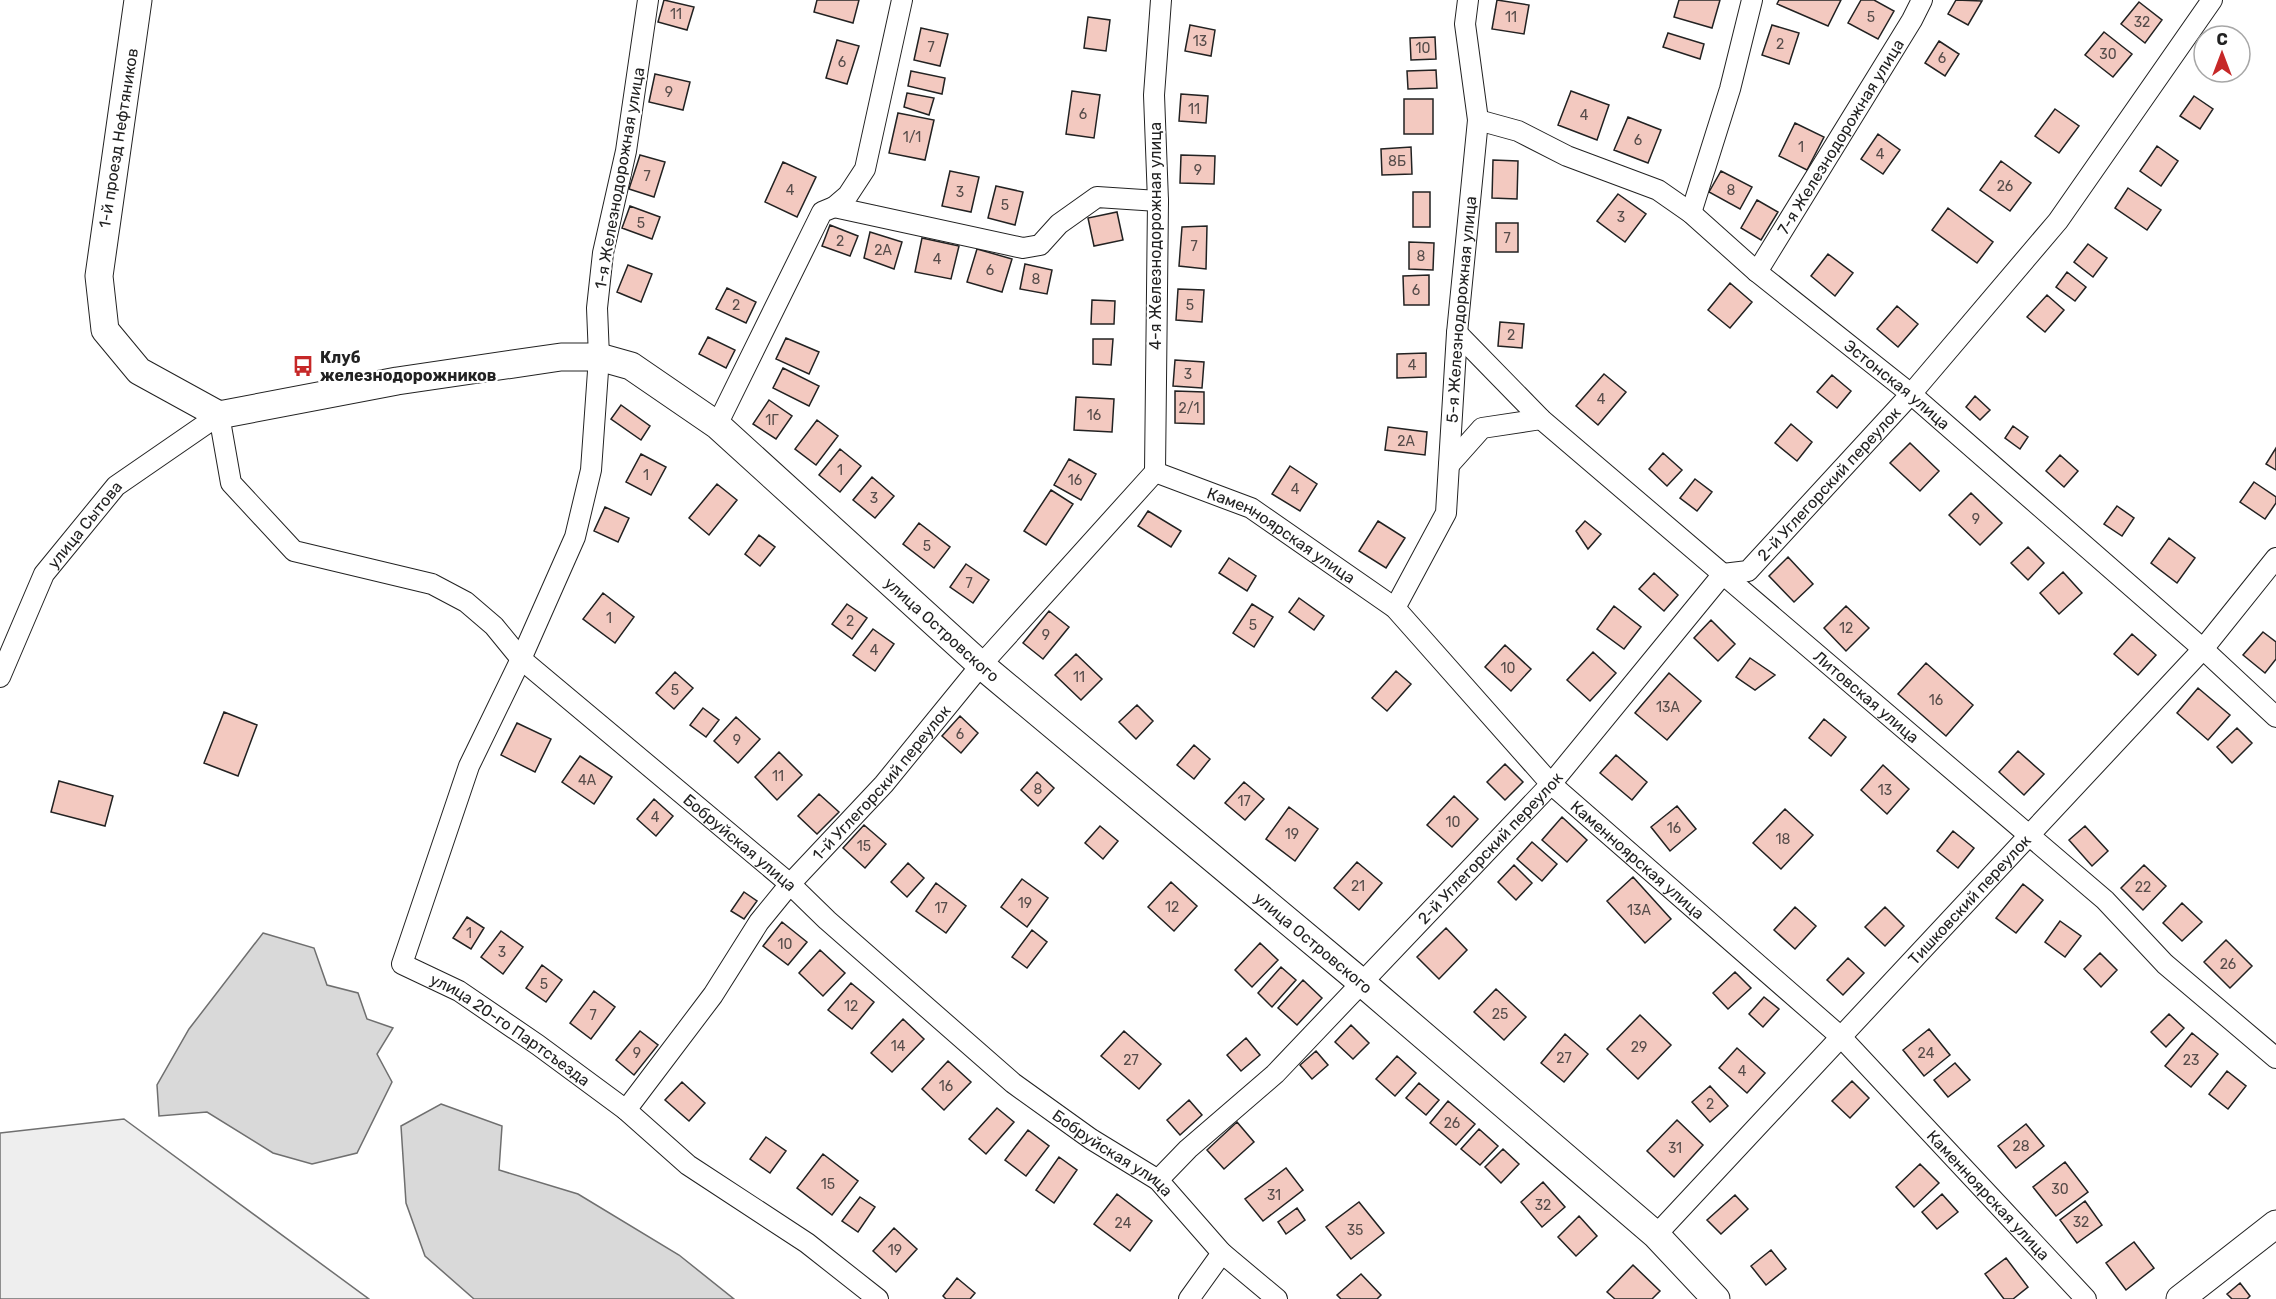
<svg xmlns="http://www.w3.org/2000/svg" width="2276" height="1299" font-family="Rubik,sans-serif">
  <rect width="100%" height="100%" fill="#fff"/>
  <!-- green -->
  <path fill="#eee" stroke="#6f6f6f" stroke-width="1.5" d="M124,1119l245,180h-369v-166z"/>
  <!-- water -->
  <path fill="#d9d9d9" stroke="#6f6f6f" stroke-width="1.5" d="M263,933l51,15 13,37 31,8 9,26 26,9 -16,26 15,28 -35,71 -45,11 -39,-11 -66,-41 -48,4 -2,-31 32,-56z
    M441,1104l61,22 -3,44 79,24 101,61 55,44h-260l-49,-43 -19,-53 -5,-77z"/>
  <!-- building -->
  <path fill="#f3c9c0" stroke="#222" stroke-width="1.5" d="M664,0l30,7 -7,23 -29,-8z
    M817,0h42l-6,23 -39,-11z
    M1497,0l32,5 -5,29 -32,-5z
    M1679,0h41l-8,28 -38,-11z
    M1779,0h62l-13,26 -51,-22z
    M1861,0h13l20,11 -16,28 -30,-16z
    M1956,0l26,1 -14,24 -20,-11z
    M2139,2l23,18 -17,23 -24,-19z
    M1088,17l22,3 -4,31 -22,-3z
    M1190,25l25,5 -4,26 -26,-5z
    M1772,25l27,8 -10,31 -27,-9z
    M921,28l27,6 -8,32 -26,-6z
    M2104,32l28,22 -19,23 -28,-22z
    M1668,33l36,11 -4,15 -37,-12z
    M1435,37l1,22 -25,1 -1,-22z
    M837,40l22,6 -12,38 -21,-6z
    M1939,41l20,13 -14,22 -20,-13z
    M1436,70l1,18 -29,1 -1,-18z
    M911,71l34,7 -3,16 -34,-8z
    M655,74l35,8 -7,28 -34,-8z
    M1072,91l28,4 -6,43 -28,-4z
    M1571,91l38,14 -12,35 -39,-15z
    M907,93l27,5 -5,17 -25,-8z
    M1181,94l27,2 -2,27 -27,-2z
    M2194,96l19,13 -13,20 -20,-13z
    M1404,99h29v35h-29z
    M2055,109l24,17 -20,27 -24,-17z
    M898,113l36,7 -9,40 -36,-7z
    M1628,117l33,13 -13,33 -34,-13z
    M1795,123l29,14 -17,33 -28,-14z
    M1878,134l22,16 -17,24 -22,-15z
    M2157,146l21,15 -17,25 -21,-15z
    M1411,147l1,27 -30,1 -1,-26z
    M640,155l25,7 -11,35 -25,-8z
    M1181,155l34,1 -1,28 -34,-1z
    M1493,160l25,1 -1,38 -25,-1z
    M2001,161l30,22 -21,28 -30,-21z
    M783,162l33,15 -19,40 -32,-15z
    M950,171l29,6 -8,35 -29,-6z
    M1721,171l31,16 -12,22 -31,-17z
    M996,186l27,6 -8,33 -27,-7z
    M2128,188l33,22 -14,20 -32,-22z
    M1413,192h17v35h-17z
    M1618,194l28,20 -21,28 -28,-21z
    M1757,200l21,12 -17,28 -20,-12z
    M630,206l30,11 -8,22 -30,-11z
    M1948,208l45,34 -16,21 -45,-33z
    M1117,212l6,28 -29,6 -6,-28z
    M1496,223h22v29h-22z
    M830,225l28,11 -8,20 -28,-10z
    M1207,226l-1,43 -27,-3 3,-39z
    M870,232l32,10 -8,27 -30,-11z
    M922,238l37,8 -8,33 -36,-7z
    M1409,242l25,1 -1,27 -24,-1z
    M2088,244l19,14 -14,19 -19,-15z
    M977,249l35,10 -10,33 -35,-10z
    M1828,254l25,19 -18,23 -24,-20z
    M1025,264l27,6 -5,24 -27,-5z
    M628,265l24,9 -11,28 -24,-10z
    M2067,272l19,15 -11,14 -19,-14z
    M1429,275v30h-25l-1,-29z
    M1730,283l22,19 -22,26 -22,-18z
    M727,288l29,14 -10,21 -30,-14z
    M1178,289l26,1 -2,32 -26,-2z
    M2047,295l17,15 -19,22 -18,-15z
    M1092,300l23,1 -1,23h-23z
    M1897,306l21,18 -20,23 -21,-18z
    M1500,322l24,2 -2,24 -24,-2z
    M708,337l27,13 -9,18 -27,-14z
    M786,338l33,14 -10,22 -33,-15z
    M1093,339h20l-2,26 -18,-1z
    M1426,353v24l-29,1v-24z
    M1175,360l29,2 -2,26 -29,-2z
    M783,368l36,18 -10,20 -36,-18z
    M1604,374l22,18 -28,33 -22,-19z
    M1832,375l19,16 -14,17 -20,-16z
    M1175,391l29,1v32l-29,-1z
    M1975,396l15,14 -10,10 -14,-13z
    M1076,397l38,2 -2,33 -38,-2z
    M769,400l23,16 -16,23 -23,-15z
    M621,405l29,21 -9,14 -30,-21z
    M817,420l21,16 -22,29 -21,-16z
    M1791,424l21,18 -15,19 -22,-18z
    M2013,426l15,11 -8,12 -15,-11z
    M1388,427l39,5 -2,23 -40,-5z
    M1910,443l29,28 -19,20 -30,-28z
    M2276,448v22l-10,-6z
    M840,449l21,17 -21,26 -21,-17z
    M1663,453l19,17 -15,16 -18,-17z
    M641,454l25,13 -15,28 -25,-13z
    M2060,455l18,16 -14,16 -18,-16z
    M1069,459l27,15 -15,26 -27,-15z
    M1290,466l27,18 -17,27 -28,-17z
    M872,477l22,19 -19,22 -22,-18z
    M1695,479l17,13 -15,19 -17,-13z
    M2254,482l22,15v6l-11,16 -25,-17z
    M717,484l20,16 -28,35 -20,-17z
    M1051,490l22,14 -27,41 -22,-14z
    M1971,493l31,30 -22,22 -31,-30z
    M2117,506l17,12 -12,18 -18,-12z
    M605,507l24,11 -11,24 -24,-11z
    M1148,511l33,20 -10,16 -33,-21z
    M1378,521l27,17 -19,30 -27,-17z
    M1585,521l16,13 -13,15 -12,-18z
    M919,523l31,24 -16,21 -31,-24z
    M759,535l16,12 -15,19 -15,-12z
    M2169,538l26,20 -18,25 -26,-20z
    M2028,547l16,16 -16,17 -17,-17z
    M1788,557l25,27 -19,18 -25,-26z
    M1229,558l27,18 -9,15 -28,-18z
    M966,564l23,16 -16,23 -23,-16z
    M2063,572l19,21 -23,21 -19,-21z
    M1654,573l24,22 -14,16 -25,-22z
    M603,593l31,24 -19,26 -32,-24z
    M1299,598l25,18 -10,14 -25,-18z
    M847,604l20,14 -15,21 -20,-15z
    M1252,604l21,13 -19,30 -21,-14z
    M1614,606l27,21 -17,22 -27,-20z
    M1846,606l23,22 -23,23 -22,-23z
    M1049,611l20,16 -26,32 -20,-16z
    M1711,620l24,24 -17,17 -24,-23z
    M873,629l21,15 -19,27 -22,-16z
    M2263,632l13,10v17l-11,14 -22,-18z
    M2132,634l24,21 -18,20 -24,-21z
    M1505,645l26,24 -20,22 -26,-24z
    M1593,652l23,21 -26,28 -23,-21z
    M1076,654l26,25 -21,21 -26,-25z
    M1750,658l25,17 -20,15 -19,-13z
    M1926,663l47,42 -27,31 -48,-42z
    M1396,671l15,13 -24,27 -15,-13z
    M675,672l18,16 -19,21 -18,-16z
    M1669,673l32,28 -34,39 -32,-27z
    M2198,688l32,27 -22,25 -31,-27z
    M1137,705l16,16 -17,18 -17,-17z
    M703,708l16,12 -13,17 -16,-12z
    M224,712l33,13 -19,51 -34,-13z
    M960,716l18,17 -17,20 -19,-17z
    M736,717l24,22 -22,24 -24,-22z
    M1824,719l22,18 -15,19 -22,-18z
    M517,723l34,16 -16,33 -34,-17z
    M2237,728l15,15 -20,20 -15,-16z
    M1194,745l16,14 -16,20 -17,-14z
    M2018,751l26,23 -20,21 -25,-23z
    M779,752l23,23 -25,25 -22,-23z
    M1616,755l31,27 -15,18 -32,-27z
    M580,756l32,21 -18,27 -32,-22z
    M1505,764l18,18 -18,18 -18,-18z
    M1883,765l26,24 -22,25 -26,-24z
    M1037,772l17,16 -16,18 -17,-16z
    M59,781l54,15 -8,30 -54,-14z
    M1244,782l20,17 -19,21 -20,-17z
    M819,794l20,18 -22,22 -19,-18z
    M1454,796l24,23 -26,28 -25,-22z
    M654,799l19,17 -17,20 -19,-17z
    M1677,806l19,23 -26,22 -19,-24z
    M1289,807l29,22 -23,32 -29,-22z
    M1785,809l28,26 -32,34 -28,-26z
    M1562,817l25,23 -20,22 -25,-22z
    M864,825l22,19 -21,24 -22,-20z
    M1100,826l18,15 -15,18 -18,-16z
    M2085,826l23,25 -16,15 -23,-26z
    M1953,831l21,17 -16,20 -21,-17z
    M1532,842l25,22 -15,17 -25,-22z
    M1357,862l25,21 -23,27 -25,-22z
    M908,863l16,15 -17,19 -16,-15z
    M1514,865l18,18 -16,17 -18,-18z
    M2144,865l22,21 -23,24 -22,-22z
    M1633,877l38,42 -26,24 -38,-42z
    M1022,879l26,19 -21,29 -26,-20z
    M1171,882l26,24 -23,25 -26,-24z
    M936,883l30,23 -20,27 -30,-22z
    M2023,884l20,16 -27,33 -20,-15z
    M744,892l13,9 -13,18 -13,-8z
    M2182,903l20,19 -20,19 -19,-18z
    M1795,907l21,19 -21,23 -21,-19z
    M1885,907l19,19 -19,20 -20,-19z
    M467,917l17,11 -13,21 -18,-11z
    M2060,921l21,15 -16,21 -20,-15z
    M782,922l25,20 -19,23 -25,-19z
    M1446,928l21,22 -28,29 -22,-22z
    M1032,930l15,12 -20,26 -15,-11z
    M501,931l22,16 -20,27 -22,-17z
    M2226,940l26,26 -22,22 -26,-26z
    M1260,943l18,17 -26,27 -17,-17z
    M820,950l25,23 -22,23 -24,-23z
    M2100,953l17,17 -16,17 -17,-18z
    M1848,958l16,15 -21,22 -16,-15z
    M542,965l20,15 -16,22 -20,-14z
    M1281,967l15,13 -24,27 -14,-14z
    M1735,972l16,16 -23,21 -15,-16z
    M1303,980l19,18 -25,27 -19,-17z
    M851,983l23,19 -22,27 -24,-19z
    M1496,989l30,28 -22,23 -30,-28z
    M594,991l21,16 -24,32 -21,-16z
    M1764,997l15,12 -16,18 -14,-13z
    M2169,1014l15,14 -18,19 -15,-15z
    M1640,1015l31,30 -33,34 -31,-30z
    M903,1019l21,20 -32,33 -21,-19z
    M1351,1025l18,18 -16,16 -18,-17z
    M1929,1029l21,26 -26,21 -21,-26z
    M640,1031l18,14 -24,30 -18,-15z
    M1124,1031l37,33 -22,25 -38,-33z
    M2192,1033l26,21 -27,33 -26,-21z
    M1565,1034l23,20 -24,28 -23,-19z
    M1246,1038l14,17 -19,16 -14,-16z
    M1737,1048l28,25 -18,20 -28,-25z
    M1316,1051l12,14 -16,14 -12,-14z
    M1397,1056l19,17 -21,23 -19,-17z
    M948,1061l23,21 -27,28 -22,-21z
    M1955,1063l15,17 -22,17 -14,-17z
    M2227,1071l19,15 -18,23 -19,-15z
    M1852,1081l17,17 -19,20 -18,-17z
    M682,1082l23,21 -16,18 -24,-21z
    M1419,1083l20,17 -13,15 -20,-17z
    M1710,1086l18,20 -18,16 -18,-20z
    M1189,1100l13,15 -22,20 -13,-15z
    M1448,1101l27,23 -19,21 -26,-22z
    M997,1108l17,14 -28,32 -17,-15z
    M1677,1120l26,25 -29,32 -27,-26z
    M1237,1122l17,20 -30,27 -17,-19z
    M2026,1124l18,22 -28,22 -18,-22z
    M1479,1129l19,17 -18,19 -19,-16z
    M1028,1130l21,16 -23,30 -21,-16z
    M766,1137l20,14 -16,22 -20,-14z
    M1503,1149l16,15 -18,19 -16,-16z
    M823,1154l35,27 -26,34 -35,-27z
    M1059,1157l18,13 -23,33 -18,-13z
    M2065,1162l23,30 -32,24 -23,-29z
    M1920,1164l19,19 -25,24 -18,-20z
    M1286,1168l17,22 -40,31 -18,-22z
    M1543,1182l22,25 -23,20 -21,-25z
    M1117,1194l35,27 -22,30 -36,-27z
    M1942,1194l16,18 -21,17 -15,-17z
    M1735,1195l13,14 -27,25 -14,-14z
    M860,1197l15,10 -17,25 -16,-11z
    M2085,1201l17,24 -25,18 -17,-23z
    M1359,1202l25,31 -33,26 -25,-32z
    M1297,1208l8,12 -19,14 -8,-12z
    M1579,1216l18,20 -21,20 -18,-19z
    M894,1228l23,21 -21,23 -23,-21z
    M2134,1242l20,26 -28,22 -20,-27z
    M1771,1250l15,19 -20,16 -15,-19z
    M2006,1258l22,29 -15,12h-9l-19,-25z
    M1633,1265l27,26 -8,8h-37l-8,-7z
    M1361,1274l20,21 -4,4h-36l-4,-4z
    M957,1278l18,15 -5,6h-24l-3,-3z
    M2240,1283l10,13 -3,3h-15l-5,-5z"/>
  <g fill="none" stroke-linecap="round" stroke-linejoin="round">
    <defs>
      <g id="street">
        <path id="s1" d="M648,0l-22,151 -23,102 -6,55 2,49 -8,113 -16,67 -54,122 -52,107 -67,198 57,27 79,54 88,65 62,55 119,78 71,56"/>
        <path id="s2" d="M1478,120l40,11 49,25 91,34 33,23 66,59 154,122 292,255 73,68"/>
        <path d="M834,207l189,41 17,-3 19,-21 38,-27 61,4"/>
        <path d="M1691,213l39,-124 22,-89"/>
        <path id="s3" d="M1757,272l155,-252 10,-20"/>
        <path id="s4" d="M1457,333l84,86 564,481 60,64 111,94"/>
        <path d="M717,425l105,-213 12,-5 14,-12 17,-26 37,-169"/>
        <path d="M1449,465l33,-37 59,-9"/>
        <path id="s5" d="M1155,472l96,36 144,100 156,176 290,253 245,262"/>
        <path d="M1155,472l3,-271 -4,-106 7,-95"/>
        <path id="s6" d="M1395,608l51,-95 11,-180 21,-213 -13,-96 3,-24"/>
        <path id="s7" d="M0,677l44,-103 72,-88 103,-71 12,68 63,68 138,33 34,18 28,24 27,33 269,225 37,36 186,163 78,56 67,41 64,73 55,46"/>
        <path id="s8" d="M626,1110l87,-115 46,-73 31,-38 94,-100 97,-119 174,-193"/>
        <path id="s9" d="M1158,1180l30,-31 87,-75 276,-290 172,-210 25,-3 163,-177 147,-173 154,-221"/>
        <path id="s10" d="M1656,1235l547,-586 73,-91"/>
        <path d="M1189,1299l33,-46"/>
      </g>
      <g id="secondary">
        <path id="s11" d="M138,0l-39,276 6,54 34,41 80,44 178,-34 164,-24h38l32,9 86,59 264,240 380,317 295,253 60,64"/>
        <path d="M2180,1299l96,-75"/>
      </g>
    </defs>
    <!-- street casing -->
    <use href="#street" stroke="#222" stroke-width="22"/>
    <!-- secondary casing -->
    <use href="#secondary" stroke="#222" stroke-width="29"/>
    <!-- street -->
    <use href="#street" stroke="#fff" stroke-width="20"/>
    <!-- secondary -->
    <use href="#secondary" stroke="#fff" stroke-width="27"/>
  </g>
  <!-- icons -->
  <defs>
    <symbol id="bus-bare" viewBox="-9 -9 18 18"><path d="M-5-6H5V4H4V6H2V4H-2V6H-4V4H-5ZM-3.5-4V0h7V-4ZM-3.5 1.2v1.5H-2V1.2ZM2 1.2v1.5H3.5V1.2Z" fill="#c62828" stroke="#fff" stroke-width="2.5" paint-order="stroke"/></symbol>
  </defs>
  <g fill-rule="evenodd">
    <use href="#bus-bare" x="288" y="351" width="30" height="30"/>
  </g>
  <g text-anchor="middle" stroke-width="4.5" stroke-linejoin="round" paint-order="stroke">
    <!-- number labels -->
    <g font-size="14" fill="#564c4a">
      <text x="676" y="19">11</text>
      <text x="1511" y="22">11</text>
      <text x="1871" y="22">5</text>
      <text x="2142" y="27">32</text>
      <text x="1200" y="46">13</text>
      <text x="1780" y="49">2</text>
      <text x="931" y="52">7</text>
      <text x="1423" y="53">10</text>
      <text x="2108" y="59">30</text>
      <text x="1942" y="63">6</text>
      <text x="842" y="67">6</text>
      <text x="669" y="97">9</text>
      <text x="1194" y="114">11</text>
      <text x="1083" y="119">6</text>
      <text x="1584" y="120">4</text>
      <text x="912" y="142">1/1</text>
      <text x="1638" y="145">6</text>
      <text x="1801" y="152">1</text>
      <text x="1880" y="159">4</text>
      <text x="1397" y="166">8Б</text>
      <text x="1198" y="175">9</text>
      <text x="647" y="181">7</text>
      <text x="2005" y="191">26</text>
      <text x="790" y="195">4</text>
      <text x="1731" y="195">8</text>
      <text x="960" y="197">3</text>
      <text x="1005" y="210">5</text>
      <text x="1621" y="222">3</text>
      <text x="641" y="228">5</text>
      <text x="1507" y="243">7</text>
      <text x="840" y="246">2</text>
      <text x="1194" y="251">7</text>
      <text x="883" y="255">2А</text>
      <text x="1421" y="261">8</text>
      <text x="937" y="264">4</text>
      <text x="990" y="275">6</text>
      <text x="1036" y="284">8</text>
      <text x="1416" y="295">6</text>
      <text x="736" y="310">2</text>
      <text x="1190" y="310">5</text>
      <text x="1511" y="340">2</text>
      <text x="1412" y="370">4</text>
      <text x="1188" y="379">3</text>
      <text x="1601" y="404">4</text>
      <text x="1189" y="413">2/1</text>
      <text x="1094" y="420">16</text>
      <text x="772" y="425">1Г</text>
      <text x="1406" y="446">2А</text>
      <text x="840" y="475">1</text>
      <text x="646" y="480">1</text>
      <text x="1075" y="485">16</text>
      <text x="1295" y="494">4</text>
      <text x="874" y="503">3</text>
      <text x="1976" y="524">9</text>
      <text x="927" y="551">5</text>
      <text x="969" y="588">7</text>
      <text x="609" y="623">1</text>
      <text x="850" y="626">2</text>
      <text x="1253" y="630">5</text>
      <text x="1846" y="633">12</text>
      <text x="1046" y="640">9</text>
      <text x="874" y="655">4</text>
      <text x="1508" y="673">10</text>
      <text x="1079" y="682">11</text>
      <text x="675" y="695">5</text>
      <text x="1936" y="705">16</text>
      <text x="1668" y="712">13А</text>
      <text x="960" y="739">6</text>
      <text x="737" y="745">9</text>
      <text x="778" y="781">11</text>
      <text x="587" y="785">4А</text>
      <text x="1038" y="794">8</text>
      <text x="1885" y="795">13</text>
      <text x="1244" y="806">17</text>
      <text x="655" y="822">4</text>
      <text x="1453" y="827">10</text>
      <text x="1674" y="833">16</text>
      <text x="1292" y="839">19</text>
      <text x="1783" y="844">18</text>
      <text x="864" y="851">15</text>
      <text x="1358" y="891">21</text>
      <text x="2143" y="892">22</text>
      <text x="1025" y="908">19</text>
      <text x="1172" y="912">12</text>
      <text x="941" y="913">17</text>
      <text x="1639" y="915">13А</text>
      <text x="469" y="938">1</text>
      <text x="785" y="949">10</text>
      <text x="502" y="957">3</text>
      <text x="2228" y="969">26</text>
      <text x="544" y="989">5</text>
      <text x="851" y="1011">12</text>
      <text x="1500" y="1019">25</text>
      <text x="593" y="1020">7</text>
      <text x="898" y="1051">14</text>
      <text x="1639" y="1052">29</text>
      <text x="637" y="1058">9</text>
      <text x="1926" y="1058">24</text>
      <text x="1564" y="1063">27</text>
      <text x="1131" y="1065">27</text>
      <text x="2191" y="1065">23</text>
      <text x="1742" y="1076">4</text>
      <text x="946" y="1091">16</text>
      <text x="1710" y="1109">2</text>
      <text x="1452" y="1128">26</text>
      <text x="2021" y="1151">28</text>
      <text x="1675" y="1153">31</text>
      <text x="828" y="1189">15</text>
      <text x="2060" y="1194">30</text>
      <text x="1274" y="1200">31</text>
      <text x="1543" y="1210">32</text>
      <text x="2081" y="1227">32</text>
      <text x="1123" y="1228">24</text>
      <text x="1355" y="1235">35</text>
      <text x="895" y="1255">19</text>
    </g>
    <!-- street labels -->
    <g font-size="16" fill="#222" stroke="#fff">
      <text dy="6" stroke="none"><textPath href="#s3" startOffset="159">7-я Железнодорожная улица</textPath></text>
      <text transform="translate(118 138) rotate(-81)" y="6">1-й проезд Нефтяников</text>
      <text transform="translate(619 178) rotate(-80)" y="6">1-я Железнодорожная улица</text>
      <text transform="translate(1155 236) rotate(-90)" y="6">4-я Железнодорожная улица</text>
      <text dy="6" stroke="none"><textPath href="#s6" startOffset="312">5-я Железнодорожная улица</textPath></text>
      <text dy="6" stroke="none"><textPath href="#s2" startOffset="502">Эстонская улица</textPath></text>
      <text dy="6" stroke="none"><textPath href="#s9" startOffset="974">2-й Углегорский переулок</textPath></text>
      <text dy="6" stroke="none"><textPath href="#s7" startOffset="176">улица Сытова</textPath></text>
      <text dy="6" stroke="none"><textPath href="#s5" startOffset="142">Каменноярская улица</textPath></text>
      <text dy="6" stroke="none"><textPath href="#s11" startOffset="1304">улица Островского</textPath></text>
      <text dy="6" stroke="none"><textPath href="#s4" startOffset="548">Литовская улица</textPath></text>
      <text dy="6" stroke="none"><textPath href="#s8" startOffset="416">1-й Углегорский переулок</textPath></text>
      <text dy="6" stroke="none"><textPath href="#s7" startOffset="1058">Бобруйская улица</textPath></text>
      <text dy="6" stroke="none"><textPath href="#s9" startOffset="470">2-й Углегорский переулок</textPath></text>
      <text dy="6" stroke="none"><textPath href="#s5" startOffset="628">Каменноярская улица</textPath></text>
      <text dy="6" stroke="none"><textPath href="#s10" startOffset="459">Тишковский переулок</textPath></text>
      <text dy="6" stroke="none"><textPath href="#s11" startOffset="1790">улица Островского</textPath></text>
      <text dy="6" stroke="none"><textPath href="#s1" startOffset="1132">улица 20-го Партсъезда</textPath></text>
      <text dy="6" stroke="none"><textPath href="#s7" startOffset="1544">Бобруйская улица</textPath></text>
      <text dy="6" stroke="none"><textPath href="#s5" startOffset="1114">Каменноярская улица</textPath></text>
    </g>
    <!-- poi labels -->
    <g font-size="16" font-weight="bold" fill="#222" stroke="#fff" text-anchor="start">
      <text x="320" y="363">Клуб<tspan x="320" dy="18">железнодорожников</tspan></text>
    </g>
  </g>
  <!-- north arrow -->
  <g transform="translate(2222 54)"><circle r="28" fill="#ffffff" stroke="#a7a7a7" stroke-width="1.5"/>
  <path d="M0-4.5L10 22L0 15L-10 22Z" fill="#c62828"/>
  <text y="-9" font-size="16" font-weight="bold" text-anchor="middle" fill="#222222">С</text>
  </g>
</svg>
